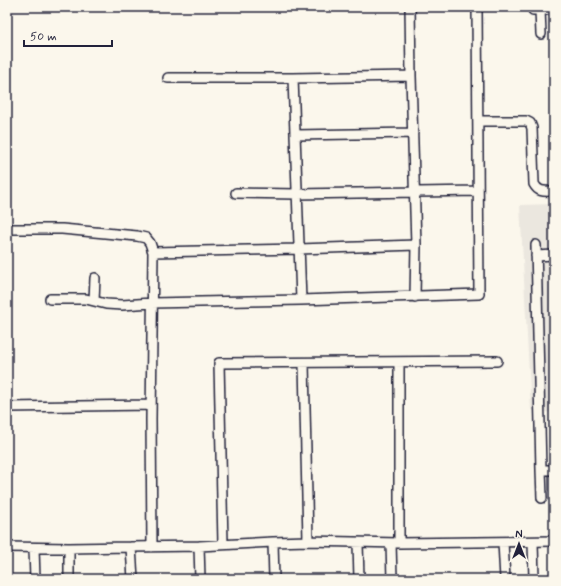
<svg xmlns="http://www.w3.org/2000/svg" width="561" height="586" font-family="Mynerve,sans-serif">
  <rect width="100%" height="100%" fill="#fbf7ec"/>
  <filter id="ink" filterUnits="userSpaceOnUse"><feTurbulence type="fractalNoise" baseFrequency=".025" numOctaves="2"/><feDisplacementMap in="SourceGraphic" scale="8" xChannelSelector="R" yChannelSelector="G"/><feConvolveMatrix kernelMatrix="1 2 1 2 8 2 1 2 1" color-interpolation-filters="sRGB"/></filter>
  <g filter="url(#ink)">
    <!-- built -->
    <path fill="#ebe7df" d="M554,204v209l-23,-3 -11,-205z"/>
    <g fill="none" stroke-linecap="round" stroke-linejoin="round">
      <defs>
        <path id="minor" d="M410,7l1,69
          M533,10h21
          M540,10l1,24
          M168,78h125l8,222 178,-6 -2,-287
          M293,78l118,-2 5,169 -1,52
          M478,121h48l4,2 2,5 2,56c5,9 11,7 20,7
          M295,135l118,-2
          M236,193l61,1 181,-3
          M7,229h55l75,7 9,2 4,5 3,9 -2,167 1,128
          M536,245l5,225h13
          M153,252l146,-3 117,-4
          M536,256l18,-1
          M50,299h36l20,5 16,1 30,-2 149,-3
          M94,301l1,-23
          M399,362v181
          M304,363l4,178
          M7,407l144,-2
          M541,470l1,28
          M273,542l1,37
          M503,542l2,37
          M533,542l1,37
          M358,543l1,36
          M391,543l1,36
          M223,544l-4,-181 278,-2
          M199,546l1,33
          M7,547l62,1 62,-1 68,-1 74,-4 35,-1 91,2 155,-2
          M131,547l2,32
          M34,548l1,31
          M69,548v31"/>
      </defs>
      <!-- minor casing -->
      <use href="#minor" stroke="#22223b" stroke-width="12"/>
      <!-- minor -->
      <use href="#minor" stroke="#fbf7ec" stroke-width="9"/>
    </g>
  </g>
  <!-- margin -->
  <rect width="561" height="586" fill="none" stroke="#fbf7ec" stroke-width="24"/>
  <rect x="12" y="12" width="537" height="562" fill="none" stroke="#22223b" stroke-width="1.5" filter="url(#ink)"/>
  <!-- north arrow -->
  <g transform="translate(519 544)" stroke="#fbf7ec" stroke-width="3" paint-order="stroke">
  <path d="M0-3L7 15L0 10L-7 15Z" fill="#22223b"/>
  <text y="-6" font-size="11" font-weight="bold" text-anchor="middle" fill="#22223b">N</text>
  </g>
  <!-- scale -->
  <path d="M24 40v6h88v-6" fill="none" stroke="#22223b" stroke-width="2"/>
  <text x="30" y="40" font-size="12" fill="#22223b" stroke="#fbf7ec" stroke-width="3" paint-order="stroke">50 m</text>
</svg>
